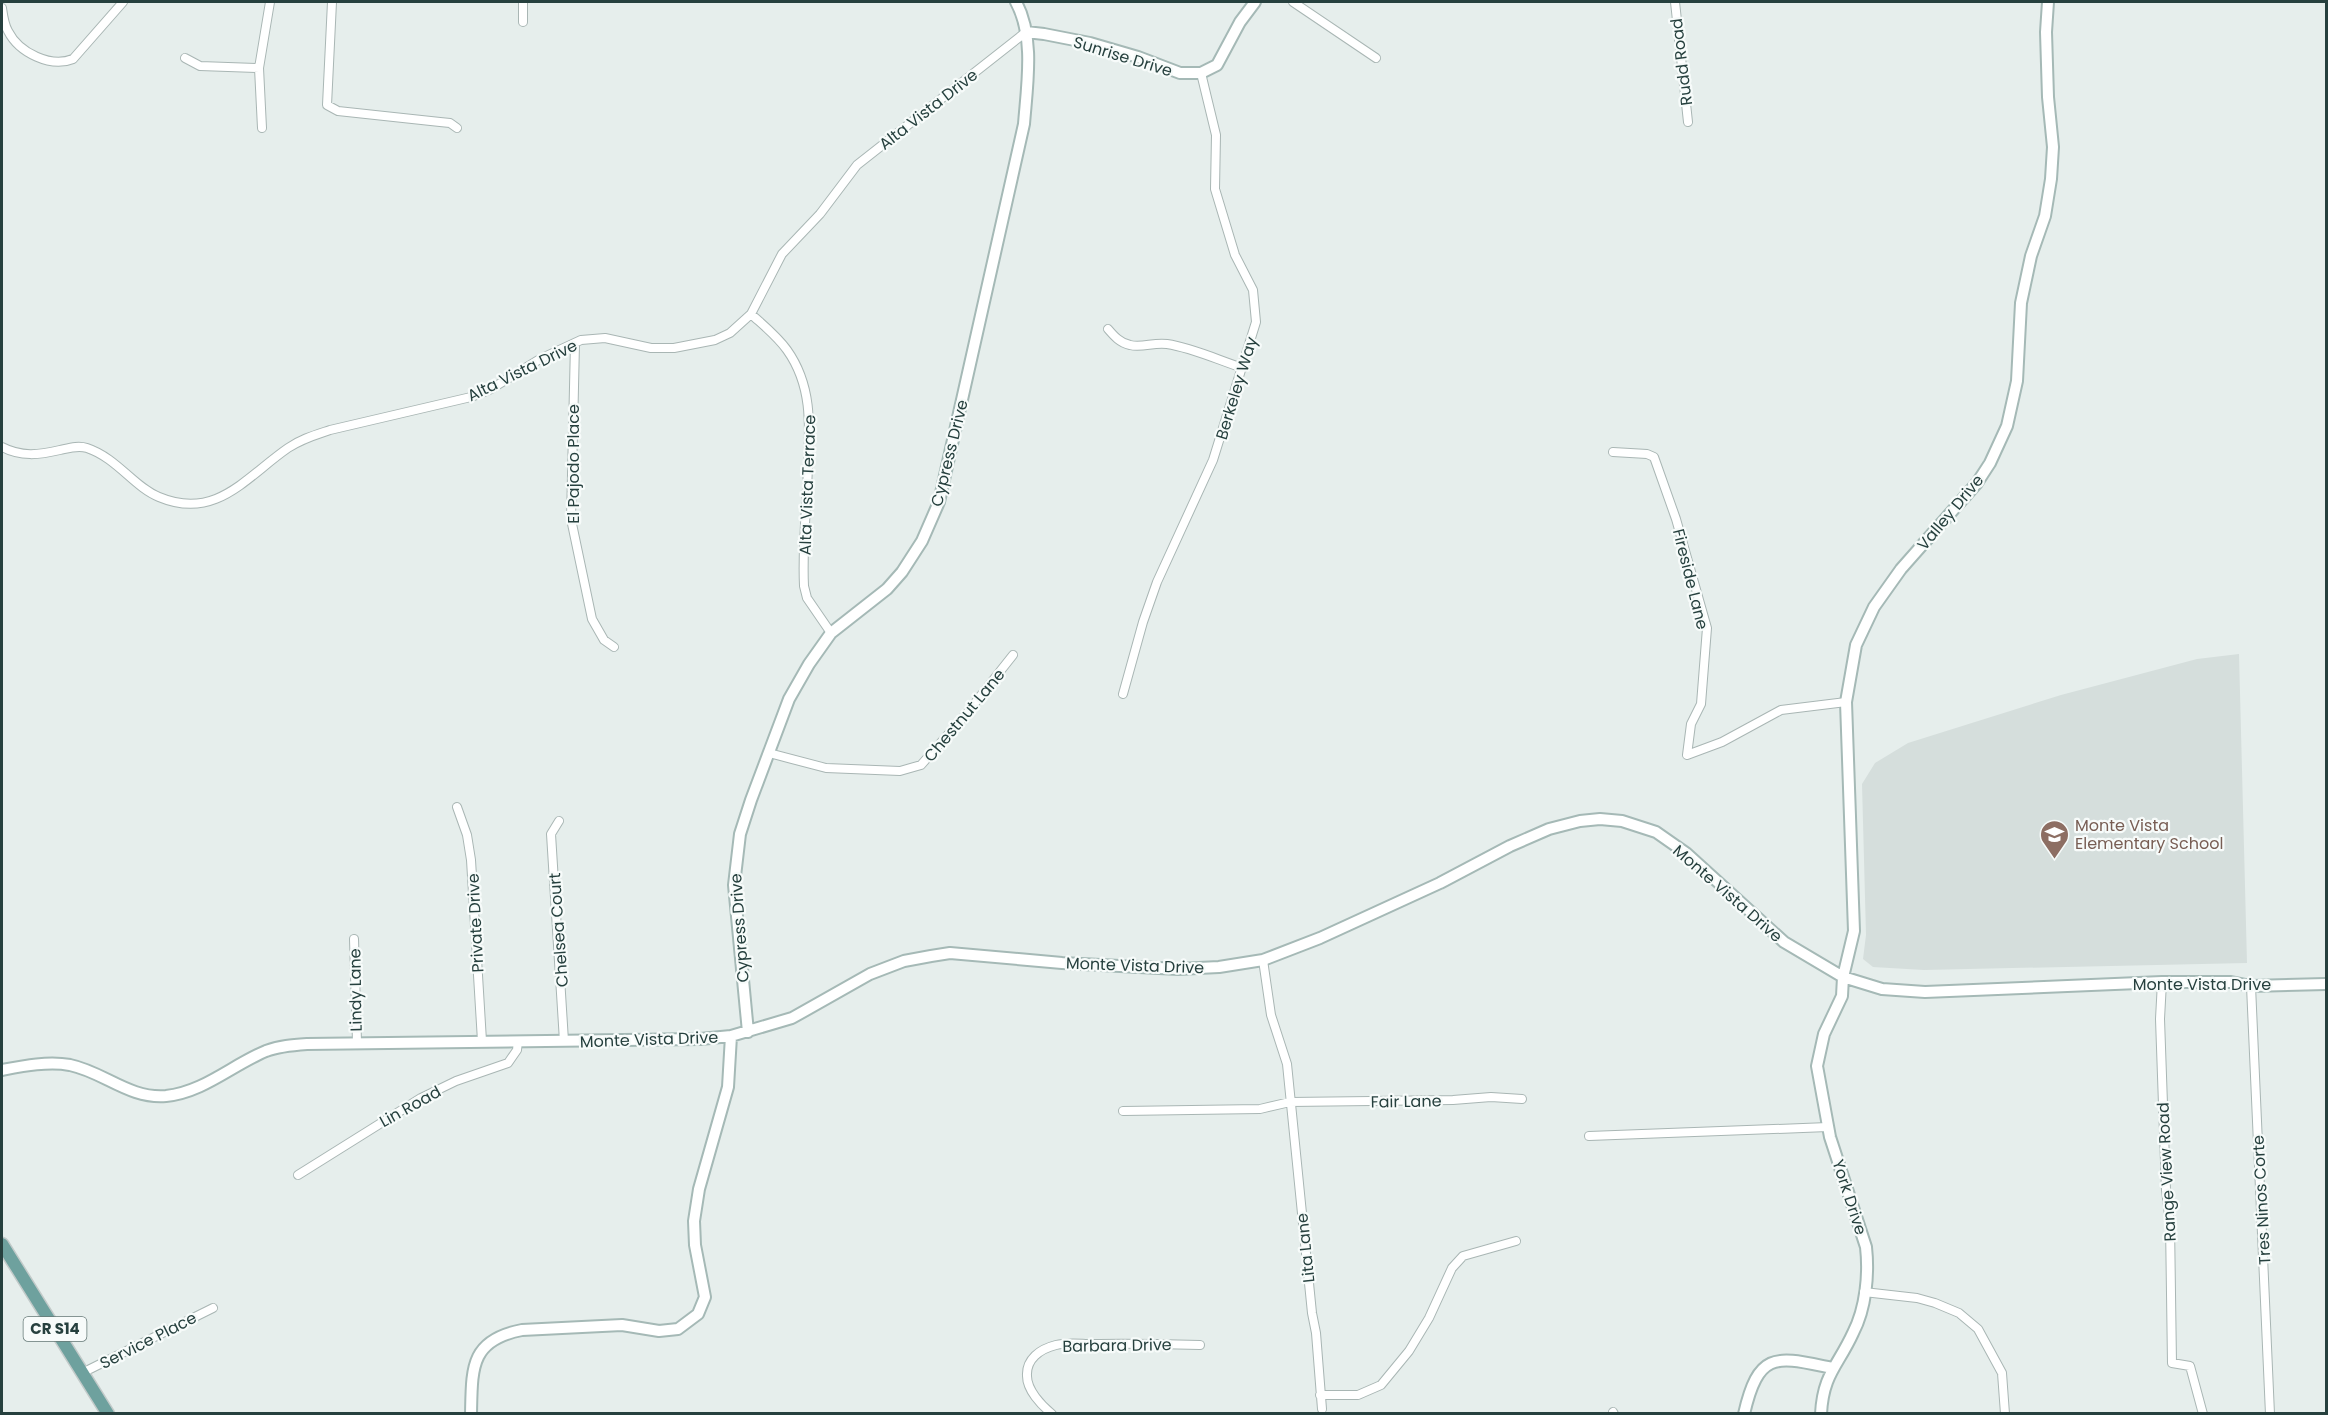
<svg xmlns="http://www.w3.org/2000/svg" width="2328" height="1415" font-family="Poppins,sans-serif">
  <rect width="100%" height="100%" fill="#e6eeec"/>
  <!-- built -->
  <path fill="#d5dedc" d="M2239,654l8,309 -323,7 -51,-3 -10,-8 3,-24 -4,-151 13,-21 33,-20 153,-48 136,-36z"/>
  <g fill="none" stroke-linecap="round" stroke-linejoin="round">
    <defs>
      <path id="street" d="M332,2l-5,103 11,6 102,11 10,1 7,5
        M523,2v20
        M1293,2l83,56
        M1675,2l13,120
        M2,8c1,7 2,16 6,23 11,22 43,37 65,28l50,-57
        M185,58l15,8 59,2
        M262,128l-3,-60 11,-66
        M751,314c12,11 26,22 36,36 25,35 23,74 21,115 -1,40 -6,81 -4,121l3,12 24,35
        M1108,329c6,7 12,14 22,16 12,3 24,-3 37,-1 26,4 51,16 76,24
        M575,343l-4,176 21,100 12,21 10,7
        M2,447c19,10 37,8 58,3 9,-2 18,-5 27,-2 30,10 47,39 72,49 57,24 87,-20 129,-49 13,-9 27,-13 42,-18l141,-33 20,-8 49,-30 41,-19 24,-2 46,10h23l41,-8 15,-7 21,-19 31,-60 38,-40 37,-49 169,-133
        M1613,452l34,2 7,3 22,62 31,109 -6,76 -10,20 -4,31 35,-13 59,-32 65,-8
        M1123,694l20,-72 14,-40 56,-122 43,-138 -3,-32 -18,-35 -20,-66 1,-54 -15,-62
        M769,753l57,15 74,3 21,-6 46,-52 46,-58
        M457,807l10,28 4,25 11,181
        M559,821l-8,13 13,207
        M354,939l3,103
        M1263,960l8,55 16,49 25,249 4,20 6,76
        M2162,982l-2,37 6,171 4,34 2,139 18,3 13,48
        M2251,986l19,428
        M1123,1111l137,-2 30,-7 163,-2 38,-3 31,2
        M1589,1136l239,-9
        M298,1175l123,-77 35,-17 52,-18 9,-13 1,-9
        M1864,1292l53,6 18,5 24,10 19,16 24,44 3,41
        M82,1373l131,-65
        M1320,1395h38l23,-10 28,-34 20,-33 23,-50 11,-12 53,-15
        M1613,1412l1,2
        M1052,1414c-11,-9 -25,-24 -25,-38 -1,-17 13,-27 29,-31 11,-3 25,-1 37,-1 36,-1 72,0 107,1"/>
      <path id="secondary" d="M1026,32l18,2 46,9 48,14 42,16h21l16,-8 23,-43 15,-20
        M748,1032l-14,-147 6,-51 11,-34 38,-101 20,-35 22,-31 56,-44 15,-17 20,-31 17,-39 85,-378c3,-39 11,-87 -8,-122
        M2,1070c21,-4 46,-9 68,-5 34,7 59,34 96,31 38,-4 66,-31 100,-45 13,-5 27,-6 41,-7l393,-5 31,-3 61,-18 78,-44 34,-13 27,-5 19,-3 112,10 116,6 41,-2 44,-7 57,-22 120,-55 70,-37 39,-17 31,-8 20,-2 22,2 34,11 30,21 98,89 59,35 39,12 43,3 237,-10h69l20,4 75,-2
        M471,1414c1,-46 -1,-74 51,-84l100,-5 37,6 19,-2 20,-15 7,-17 -10,-52 -1,-24 5,-32 29,-102 3,-51
        M1744,1414c15,-65 33,-57 89,-46
        M1821,1414c2,-40 17,-48 32,-81 13,-25 16,-59 13,-86l-36,-110 -13,-71 7,-32 18,-38 1,-19 11,-46 -8,-229 10,-57 18,-38 27,-38 76,-86 13,-20 17,-37 10,-45 4,-78 10,-47 14,-40 6,-37 2,-32 -5,-50 -2,-65 2,-30"/>
      <path id="primary" d="M2,1244l106,170"/>
    </defs>
    <!-- street casing -->
    <use href="#street" stroke="#a9b6b4" stroke-width="10"/>
    <!-- secondary casing -->
    <use href="#secondary" stroke="#a5b9b6" stroke-width="14"/>
    <!-- primary casing -->
    <use href="#primary" stroke="#c2cac9" stroke-width="15"/>
    <!-- street -->
    <use href="#street" stroke="#fff" stroke-width="8"/>
    <!-- secondary -->
    <use href="#secondary" stroke="#fff" stroke-width="10"/>
    <!-- primary -->
    <use href="#primary" stroke="#6ea19e" stroke-width="12"/>
  </g>
  <!-- icons -->
  <defs>
    <symbol id="school-pin" viewBox="-11 -11 22 30"><path d="M0 17L-7.5 6A9.5 9.5 0 1 1 7.5 6Z" fill="#8d6e63" stroke="#f7fbfa"/><path d="M0-5L7-2L0 1L-7-2ZM-4 1L0 2.5L4 1V4Q0 6-4 4Z" fill="#fff"/></symbol>
  </defs>
  <g fill-rule="evenodd">
    <use href="#school-pin" x="2038" y="818" width="33" height="45"/>
  </g>
  <g text-anchor="middle" stroke-width="4.5" stroke-linejoin="round" paint-order="stroke">
    <!-- shield labels -->
    <rect fill="#f7fbfa" stroke="#657876" stroke-width="1.5" x="23.5" y="1317" width="63" height="24" rx="4.5"/>
    <g font-size="15" font-weight="bold" fill="#26403e">
      <text x="55" y="1334">CR S14</text>
    </g>
    <!-- street labels -->
    <g font-size="16" fill="#26403e" stroke="#f7fbfa">
      <text transform="translate(1123 56) rotate(17)" y="6">Sunrise Drive</text>
      <text transform="translate(1681 62) rotate(-97)" y="6">Rudd Road</text>
      <text transform="translate(928 109) rotate(-38)" y="6">Alta Vista Drive</text>
      <text transform="translate(522 370) rotate(-26)" y="6">Alta Vista Drive</text>
      <text transform="translate(1236 388) rotate(-73)" y="6">Berkeley Way</text>
      <text transform="translate(949 453) rotate(-76)" y="6">Cypress Drive</text>
      <text transform="translate(573 464) rotate(-90)" y="6">El Pajodo Place</text>
      <text transform="translate(807 485) rotate(-88)" y="6">Alta Vista Terrace</text>
      <text transform="translate(1950 512) rotate(-50)" y="6">Valley Drive</text>
      <text transform="translate(1691 579) rotate(76)" y="6">Fireside Lane</text>
      <text transform="translate(964 715) rotate(-50)" y="6">Chestnut Lane</text>
      <text transform="translate(1728 893) rotate(41)" y="6">Monte Vista Drive</text>
      <text transform="translate(475 923) rotate(-93)" y="6">Private Drive</text>
      <text transform="translate(739 928) rotate(-94)" y="6">Cypress Drive</text>
      <text transform="translate(558 930) rotate(-94)" y="6">Chelsea Court</text>
      <text transform="translate(1135 965) rotate(2)" y="6">Monte Vista Drive</text>
      <text x="2202" y="990">Monte Vista Drive</text>
      <text transform="translate(355 990) rotate(-91)" y="6">Lindy Lane</text>
      <text transform="translate(649 1039) rotate(-2)" y="6">Monte Vista Drive</text>
      <text transform="translate(1406 1101) rotate(-1)" y="6">Fair Lane</text>
      <text transform="translate(410 1106) rotate(-29)" y="6">Lin Road</text>
      <text transform="translate(2166 1172) rotate(-93)" y="6">Range View Road</text>
      <text transform="translate(1850 1197) rotate(72)" y="6">York Drive</text>
      <text transform="translate(2261 1200) rotate(-93)" y="6">Tres Ninos Corte</text>
      <text transform="translate(1305 1248) rotate(-96)" y="6">Lita Lane</text>
      <text transform="translate(148 1340) rotate(-27)" y="6">Service Place</text>
      <text transform="translate(1117 1345) rotate(-1)" y="6">Barbara Drive</text>
    </g>
    <!-- education labels -->
    <g font-size="16" fill="#785e54" stroke="#f7fbfa" text-anchor="start">
      <text x="2075" y="831">Monte Vista<tspan x="2075" dy="18">Elementary School</tspan></text>
    </g>
  </g>
  <!-- border -->
  <rect width="2328" height="1415" fill="none" stroke="#26403e" stroke-width="6"/>
</svg>
